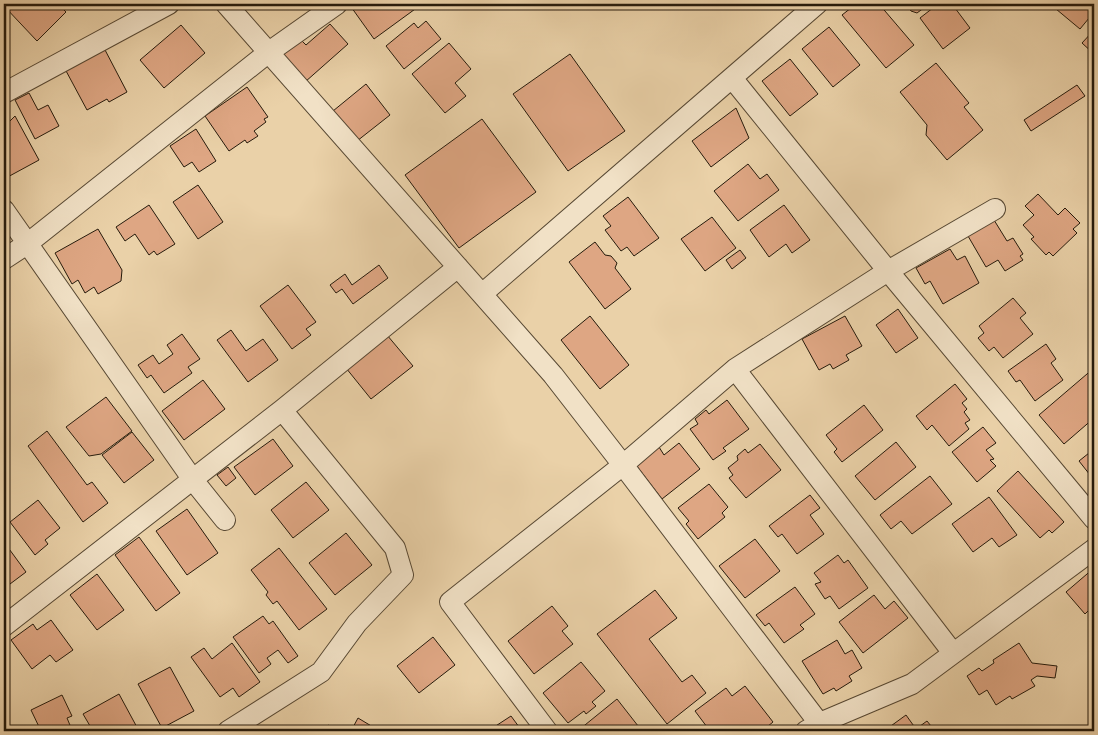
<svg xmlns="http://www.w3.org/2000/svg" width="1098" height="735" font-family="'IM FELL Double Pica',serif">
  <rect width="100%" height="100%" fill="#ead1a8"/>
  <filter id="stains"><feTurbulence type="fractalNoise" baseFrequency=".004" numOctaves="4"/><feColorMatrix values="0 0 0 0 .2 0 0 0 0 .09 0 0 0 0 .02 0 0 0 .5 -.17"/></filter>
  <radialGradient id="worn" r=".72"><stop offset=".6" stop-color="#630" stop-opacity="0"/><stop offset="1" stop-color="#630" stop-opacity=".3"/></radialGradient>
  <!-- building -->
  <path fill="#dea683" stroke="#261b0c" d="M4,4h54l8,8 -29,29 -33,-35z
    M349,4h73l-48,35z
    M856,4h23l35,41 -28,23 -44,-53z
    M906,4h23l-12,9 -6,-2z
    M938,4h14l18,24 -27,21 -23,-31z
    M1050,4h44v8l-14,17z
    M426,21l15,18 -37,30 -18,-23 28,-23 4,5z
    M330,24l18,20 -43,38 -24,-27 19,-16 6,6z
    M181,25l24,28 -41,35 -24,-28z
    M829,27l31,38 -27,22 -31,-38z
    M1094,30v24l-12,-11z
    M449,43l22,26 -16,14 11,13 -21,17 -33,-39z
    M104,48l23,44 -18,10 -2,-3 -20,11 -22,-41z
    M570,54l55,77 -57,40 -55,-77z
    M790,59l28,35 -28,22 -28,-35z
    M936,63l33,40 -5,4 19,23 -36,30 -21,-25 1,-10 -27,-33z
    M366,84l24,31 -33,26 -24,-30z
    M1077,85l8,11 -54,35 -7,-11z
    M247,87l21,30 -4,2 2,3 -12,9 4,5 -11,7 -2,-3 -16,11 -24,-35z
    M29,93l9,17 10,-5 11,21 -24,13 -20,-39z
    M736,108l13,30 -38,29 -19,-26z
    M4,113l5,9 6,-6 24,44 -35,19z
    M482,119l54,73 -77,56 -54,-73z
    M196,129l20,32 -17,11 -7,-10 -8,5 -14,-21z
    M748,164l12,15 7,-5 12,16 -41,31 -24,-30z
    M198,185l25,37 -25,17 -25,-37z
    M1038,194l20,21 7,-7 15,15 -7,6 4,4 -24,23 -4,-4 -3,3 -15,-16 3,-2 -11,-12 11,-10 -9,-9z
    M628,197l31,41 -25,18 -7,-9 -6,4 -16,-21 6,-4 -8,-10z
    M149,205l26,39 -18,11 -3,-4 -5,4 -14,-21 -10,7 -9,-14z
    M784,205l26,35 -18,13 -6,-9 -17,13 -19,-27z
    M712,217l24,31 -31,23 -24,-32z
    M994,220l13,21 6,-3 10,16 -3,2 3,4 -18,11 -7,-11 -12,7 -18,-31z
    M98,229l24,41 -1,11 -23,13 -4,-7 -9,6 -7,-13 -6,4 -17,-31z
    M595,242l10,13 6,1 6,7 -2,5 16,21 -26,20 -36,-47z
    M950,249l7,11 8,-4 14,27 -36,21 -13,-23 -5,3 -9,-16z
    M740,250l6,8 -14,11 -6,-9z
    M379,265l9,13 -35,26 -11,-15 -6,4 -6,-8 15,-11 7,11z
    M288,285l28,37 -10,7 5,6 -19,14 -32,-43z
    M1013,298l13,15 -6,5 13,16 -30,24 -9,-11 -5,4 -11,-13 6,-5 -5,-7z
    M898,309l20,29 -22,15 -20,-28z
    M590,316l39,49 -29,24 -39,-49z
    M845,316l17,30 -16,9 3,5 -16,9 -3,-5 -11,6 -17,-31z
    M231,330l15,21 17,-12 15,21 -30,22 -31,-42z
    M182,334l18,25 -12,8 4,6 -28,20 -13,-18 -4,3 -9,-13 15,-10 6,9 14,-10 -6,-9z
    M387,335l26,31 -42,33 -25,-31z
    M1046,344l10,15 -5,4 12,17 -28,21 -15,-21 -4,2 -8,-11z
    M1094,368v50l-30,26 -25,-29z
    M203,380l22,29 -41,31 -22,-29z
    M955,384l12,15 -5,4 5,6 -3,3 6,8 -5,3 4,6 -20,17 -17,-21 -5,5 -11,-14z
    M106,397l26,34 -31,23 -12,2 -23,-29z
    M727,400l22,29 -26,19 3,3 -13,9 -23,-31 8,-5 -3,-5 11,-9 3,4z
    M864,405l19,25 -41,32 -8,-10 3,-3 -11,-14z
    M983,427l13,16 -10,7 8,9 -4,1 6,6 -19,16 -25,-30z
    M47,431l40,54 5,-3 16,21 -25,19 -55,-76z
    M132,432l22,28 -30,23 -22,-28z
    M273,439l20,27 -38,29 -21,-28z
    M896,442l20,25 -41,33 -20,-24z
    M679,443l21,26 -38,30 -26,-34 23,-18 5,8z
    M760,444l21,26 -35,28 -17,-20 4,-3 -5,-7 10,-8 -1,-4 8,-7 3,4z
    M1094,449v31l-15,-19z
    M228,467l8,11 -10,8 -9,-11z
    M1018,471l46,51 -12,11 -3,-3 -9,8 -43,-47z
    M930,476l22,28 -40,30 -11,-13 -10,8 -11,-14z
    M306,482l23,28 -36,28 -22,-28z
    M709,484l19,23 -6,6 3,4 -27,22 -12,-15 3,-3 -11,-13z
    M810,495l10,13 -10,7 14,19 -27,20 -15,-20 -4,3 -9,-11z
    M989,497l28,38 -18,12 -7,-9 -19,14 -21,-28z
    M38,500l22,28 -15,12 3,4 -13,11 -25,-33z
    M187,509l31,44 -31,22 -31,-44z
    M346,533l26,32 -37,30 -26,-32z
    M139,537l41,56 -24,18 -41,-56z
    M755,539l25,32 -35,27 -26,-32z
    M4,542l22,30 -16,12 -5,-7 -1,1z
    M279,548l48,61 -28,21 -22,-29 -4,3 -7,-9 2,-3 -17,-22z
    M838,555l6,8 4,-3 20,28 -29,21 -9,-13 -5,3 -10,-15 6,-2 -7,-9z
    M1094,568v45l-4,-4 -5,5 -19,-22z
    M97,574l27,36 -27,20 -27,-35z
    M795,587l20,27 -15,11 4,4 -20,14 -15,-20 -4,3 -9,-11z
    M655,590l22,28 -28,21 33,43 10,-7 14,18 -39,31 -70,-90z
    M874,595l11,14 9,-8 14,17 -45,35 -24,-31z
    M552,606l16,20 -6,5 11,13 -39,30 -26,-33z
    M263,616l6,8 4,-3 25,35 -10,7 -10,-13 -11,8 4,6 -12,9 -26,-36z
    M51,620l22,30 -17,12 -6,-7 -18,14 -21,-29 22,-16 4,6z
    M433,637l22,28 -36,28 -22,-27z
    M837,640l8,14 7,-4 10,18 -13,8 3,5 -16,10 -2,-3 -11,6 -21,-33z
    M232,643l28,39 -21,15 -6,-9 -13,9 -29,-40 13,-9 8,11z
    M1019,643l13,20 25,3 -2,12 -18,-2 -6,4 4,6 -23,13 -2,-3 -14,9 -9,-15 -8,5 -12,-19 12,-8 3,3 12,-8 -1,-3z
    M581,662l24,29 -13,11 4,4 -10,8 -2,-3 -16,12 -25,-30z
    M170,667l24,44 -32,17 -24,-44z
    M745,686l28,36 -11,9h-52l-15,-20 31,-23 6,8z
    M119,694l20,37h-46l-10,-17z
    M62,695l10,21 -5,2 5,12 5,-2 2,3h-38l-10,-21z
    M617,699l25,32h-61l-1,-2z
    M906,715l10,14 11,-8 8,10h-51z
    M511,716l11,15h-34z
    M358,718l20,12 -1,1h-26z
    M328,725l11,6h-15z"/>
  <g fill="none" stroke-linecap="round" stroke-linejoin="round">
    <defs>
      <path id="street" d="M226,4l327,371 70,90 202,266
        M732,78l156,193 206,248
        M4,93l165,-89
        M4,210l189,270 32,40
        M4,259l23,-15 242,-192 68,-48
        M482,294l335,-290
        M735,369l218,284
        M4,626l278,-216 176,-143
        M228,731l93,-59 36,-49 46,-48 -8,-27 -113,-138
        M547,731l-97,-129 173,-137 112,-96 153,-98 107,-62
        M806,731l14,-8 92,-39 182,-135"/>
    </defs>
    <!-- street casing -->
    <use href="#street" stroke="#574833" stroke-width="22"/>
    <!-- street -->
    <use href="#street" stroke="#f1e1c6" stroke-width="20"/>
  </g>
  <!-- margin -->
  <rect width="1098" height="735" fill="none" stroke="#ead1a8" stroke-width="20"/>
  <rect x="5" y="5" width="1088" height="725" fill="none" stroke="#261b0c" stroke-width="2.5"/>
  <rect x="10" y="10" width="1078" height="715" fill="none" stroke="#261b0c"/>
  <rect width="100%" height="100%" filter="url(#stains)"/>
  <rect width="100%" height="100%" fill="url(#worn)"/>
</svg>
